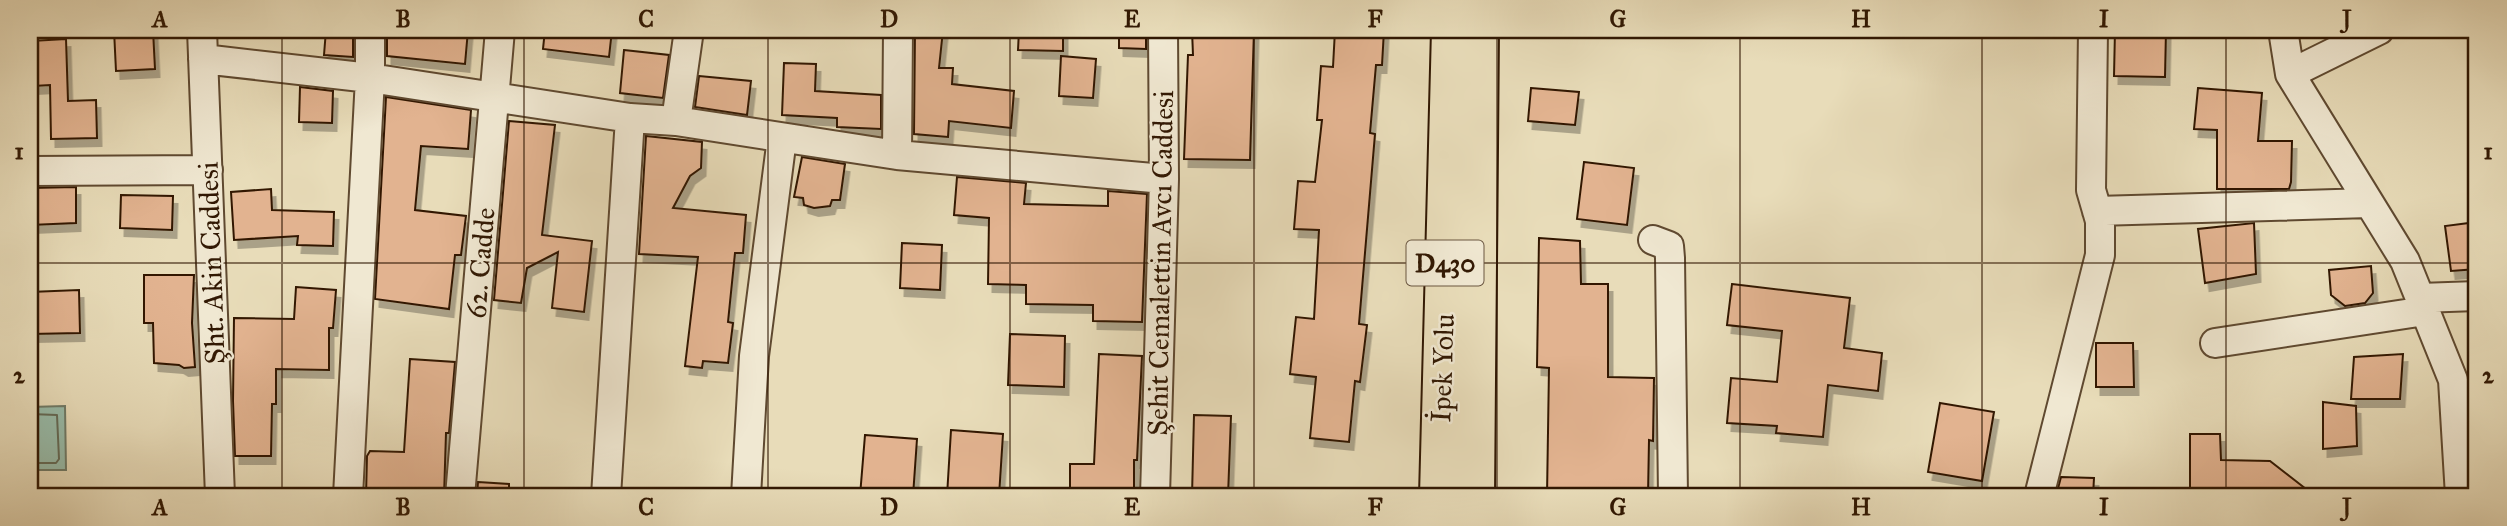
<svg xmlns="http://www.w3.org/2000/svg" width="2507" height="526" font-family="'IM FELL Great Primer',serif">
  <defs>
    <filter id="shadow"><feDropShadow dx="4.5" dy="8" stdDeviation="0" flood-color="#0004"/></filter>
  </defs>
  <rect width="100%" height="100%" fill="#e8dcb9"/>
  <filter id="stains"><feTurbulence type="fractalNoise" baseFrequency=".00286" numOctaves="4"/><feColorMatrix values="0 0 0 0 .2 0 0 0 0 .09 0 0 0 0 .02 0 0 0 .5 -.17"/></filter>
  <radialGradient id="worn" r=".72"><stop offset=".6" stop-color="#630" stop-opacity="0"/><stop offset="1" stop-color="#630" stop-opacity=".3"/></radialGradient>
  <!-- water -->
  <path fill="#98bcaa" stroke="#6f7a67" stroke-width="2" d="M65,406l1,64h-34l-2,-63z"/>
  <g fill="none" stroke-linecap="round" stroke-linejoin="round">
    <!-- shore -->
    <path stroke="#646a56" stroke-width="2" d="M30,414l27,1 2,44 -3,4h-26"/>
  </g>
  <!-- building -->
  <path fill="#e2b390" stroke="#311803" stroke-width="2" filter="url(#shadow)" d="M114,30h39l2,39 -39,2z
    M326,30h27v27l-29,-2z
    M387,30h81l-3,34 -78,-8z
    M545,30h67l-3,27 -66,-8z
    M915,30h28l-4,38h14l-1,16 62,7 -3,37 -62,-7 -1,16 -34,-3z
    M1019,30h44v21l-45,-1z
    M1119,30h27v19l-27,-1z
    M1192,30h62l-4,130 -66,-1 4,-104h5z
    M1335,30h49l-2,35h-6l-6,68 5,1 -16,190 8,1 -7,57 -5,-1 -6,61 -39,-4 6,-61 -26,-3 6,-57 18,2 5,-89 -25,-1 4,-48 17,1 7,-62h-5l4,-54 12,1z
    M2115,30h51l-1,47 -51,-1z
    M66,39l2,62 28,-1 1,38 -46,1 -1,-54 -17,1 -2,-45z
    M624,50l45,5 -6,43 -43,-5z
    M1061,56l35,3 -3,39 -34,-2z
    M784,63l32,1 -1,27 66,4v34l-44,-2v-9l-55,-3z
    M699,76l52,5 -4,34 -52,-8z
    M300,87l33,4 -1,32 -33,-1z
    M1531,88l48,4 -4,33 -47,-4z
    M2198,88l64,5 -4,48h34l-1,41 -2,7h-72v-59l-23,-1z
    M386,97l85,13 -3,39 -47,-3 -6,64 51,6 -5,39h-6l-6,54 -74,-10z
    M509,121l46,4 -13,110 50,6 -8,71 -32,-4 6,-56 -31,16 -6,35 -27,-3z
    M646,136l56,6 -1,26 -11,8 -17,32 73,7 -3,38h-8l-7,69 5,1 -5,40 -25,-2 -1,7 -17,-2 13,-109 -59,-3z
    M802,157l43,7 -5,36h-8l-2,6 -16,2 -10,-3 -1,-7 -9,-1z
    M1584,162l50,6 -7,57 -50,-6z
    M957,177l69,6 -2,21 84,2v-15l39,3 -5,128 -49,-1v-16l-67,-1v-19l-38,-1 1,-66 -35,-3z
    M76,187v36l-46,2v-37z
    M271,189l1,21 62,2 -1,34 -36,-1 1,-9 -64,4 -3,-48z
    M121,195l52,1 -1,34 -52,-2z
    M2477,222v47l-26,2 -6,-45z
    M2254,223l2,51 -51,9 -7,-54z
    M1539,238l41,3 1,43h27v93l46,1 -1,63 -4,-1 -1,56h-101l2,-128 -12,-1z
    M902,243l40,2 -2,45 -40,-2z
    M2371,266l2,27 -8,10 -20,3 -14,-11 -2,-25z
    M144,275h50l-2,48 3,44 -11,1 -5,-3 -25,-2 -1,-40h-9z
    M1732,284l118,14 -6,50 38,5 -4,38 -50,-6 -5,52 -47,-4 1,-7 -50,-3 4,-45 46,4 5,-51 -55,-6z
    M296,287l40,3 -3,38h-4v42l-53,-1v35h-4l-1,52h-36l-2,-55 1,-83 60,1z
    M79,290l1,43 -50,1v-42z
    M1010,334l55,2 -1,51 -56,-2z
    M2096,343h37l1,44h-38z
    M1099,354l43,2 -5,104h-3v36h-64v-32h24z
    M2403,354l-3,45h-49l3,-42z
    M410,359l45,3 -6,71h-3l-2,63h-78l1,-40 3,-5 34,1z
    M2323,402l33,4 1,40 -34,3z
    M1940,403l54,9 -12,69 -54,-9z
    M1194,415l37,1 -3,80h-36z
    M951,430l52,4 -4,62h-52z
    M2190,434h30l1,26 49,1 45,35h-125z
    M865,435l52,4 -4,57h-53z
    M2061,477l33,1 -1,18h-37z
    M478,482l31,2v12h-32z"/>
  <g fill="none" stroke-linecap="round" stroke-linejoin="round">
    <defs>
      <path id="minor" d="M202,30l18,466
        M2283,30l7,44 115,187 48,119 7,116
        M203,59l167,19 260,40 46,3 221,34 267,24
        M2290,74l89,-44
        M676,121l13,-91
        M897,155l1,-125
        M30,171l178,-1
        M2097,211l272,-8
        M1653,240l16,6 1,12 3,238
        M2420,298l57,-2
        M2215,343l210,-32
        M348,496l22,-418v-48
        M460,496l40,-466
        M606,496l24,-378
        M746,496l8,-140 28,-218
        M1155,496l9,-317 -1,-149
        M2039,496l61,-241v-34l-9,-31 2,-160"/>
      <path id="highway" d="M1439,496l12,-466
        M1475,496l4,-466"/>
    </defs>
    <!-- minor casing -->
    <use href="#minor" stroke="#5f4930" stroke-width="32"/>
    <!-- highway casing -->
    <use href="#highway" stroke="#311803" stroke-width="42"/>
    <!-- minor -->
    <use href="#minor" stroke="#f0e8d2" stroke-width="28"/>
    <!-- highway -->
    <use href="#highway" stroke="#e8dcb9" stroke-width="38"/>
  </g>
  <!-- grid -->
  <path fill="none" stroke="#311803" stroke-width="2" stroke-opacity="0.55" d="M282,30v466M524,30v466M768,30v466M1010,30v466M1254,30v466M1497,30v466M1740,30v466M1982,30v466M2226,30v466M30,263h2447"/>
  <g text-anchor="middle" stroke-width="5" stroke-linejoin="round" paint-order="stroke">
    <!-- shield labels -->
    <rect fill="#f0e8d2" stroke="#6a5641" stroke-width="2" x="1406.5" y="240.5" width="77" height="45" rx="5"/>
    <g font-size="26" font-weight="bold" fill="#311803">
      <text x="1445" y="272">D430</text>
    </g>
    <!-- street labels -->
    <g font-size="28" fill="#311803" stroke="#f0e8d2">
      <text transform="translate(211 263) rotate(-92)" y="10">Şht. Akin Caddesi</text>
      <text transform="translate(480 263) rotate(-85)" y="10">62. Cadde</text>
      <text transform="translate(1160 263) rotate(-89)" y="10">Şehit Cemalettin Avcı Caddesi</text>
      <text transform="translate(1442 368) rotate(-88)" y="10">İpek Yolu</text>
    </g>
  </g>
  <!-- margin -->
  <rect width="2507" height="526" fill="none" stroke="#e8dcb9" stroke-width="77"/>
  <rect x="38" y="38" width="2430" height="450" fill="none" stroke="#311803" stroke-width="2.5"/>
  <g font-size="23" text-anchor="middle" font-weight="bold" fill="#311803">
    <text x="160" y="27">A</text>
    <text x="403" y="27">B</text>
    <text x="646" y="27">C</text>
    <text x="889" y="27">D</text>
    <text x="1132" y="27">E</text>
    <text x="1375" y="27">F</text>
    <text x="1618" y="27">G</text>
    <text x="1861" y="27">H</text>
    <text x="2104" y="27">I</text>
    <text x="2347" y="27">J</text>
    <text x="19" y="159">1</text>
    <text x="2488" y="159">1</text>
    <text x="19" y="383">2</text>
    <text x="2488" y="383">2</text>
    <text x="160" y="515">A</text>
    <text x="403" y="515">B</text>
    <text x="646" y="515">C</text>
    <text x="889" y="515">D</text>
    <text x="1132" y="515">E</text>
    <text x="1375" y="515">F</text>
    <text x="1618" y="515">G</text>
    <text x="1861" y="515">H</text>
    <text x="2104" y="515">I</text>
    <text x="2347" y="515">J</text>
  </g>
  <rect width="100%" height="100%" filter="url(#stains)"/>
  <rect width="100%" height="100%" fill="url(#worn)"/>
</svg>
